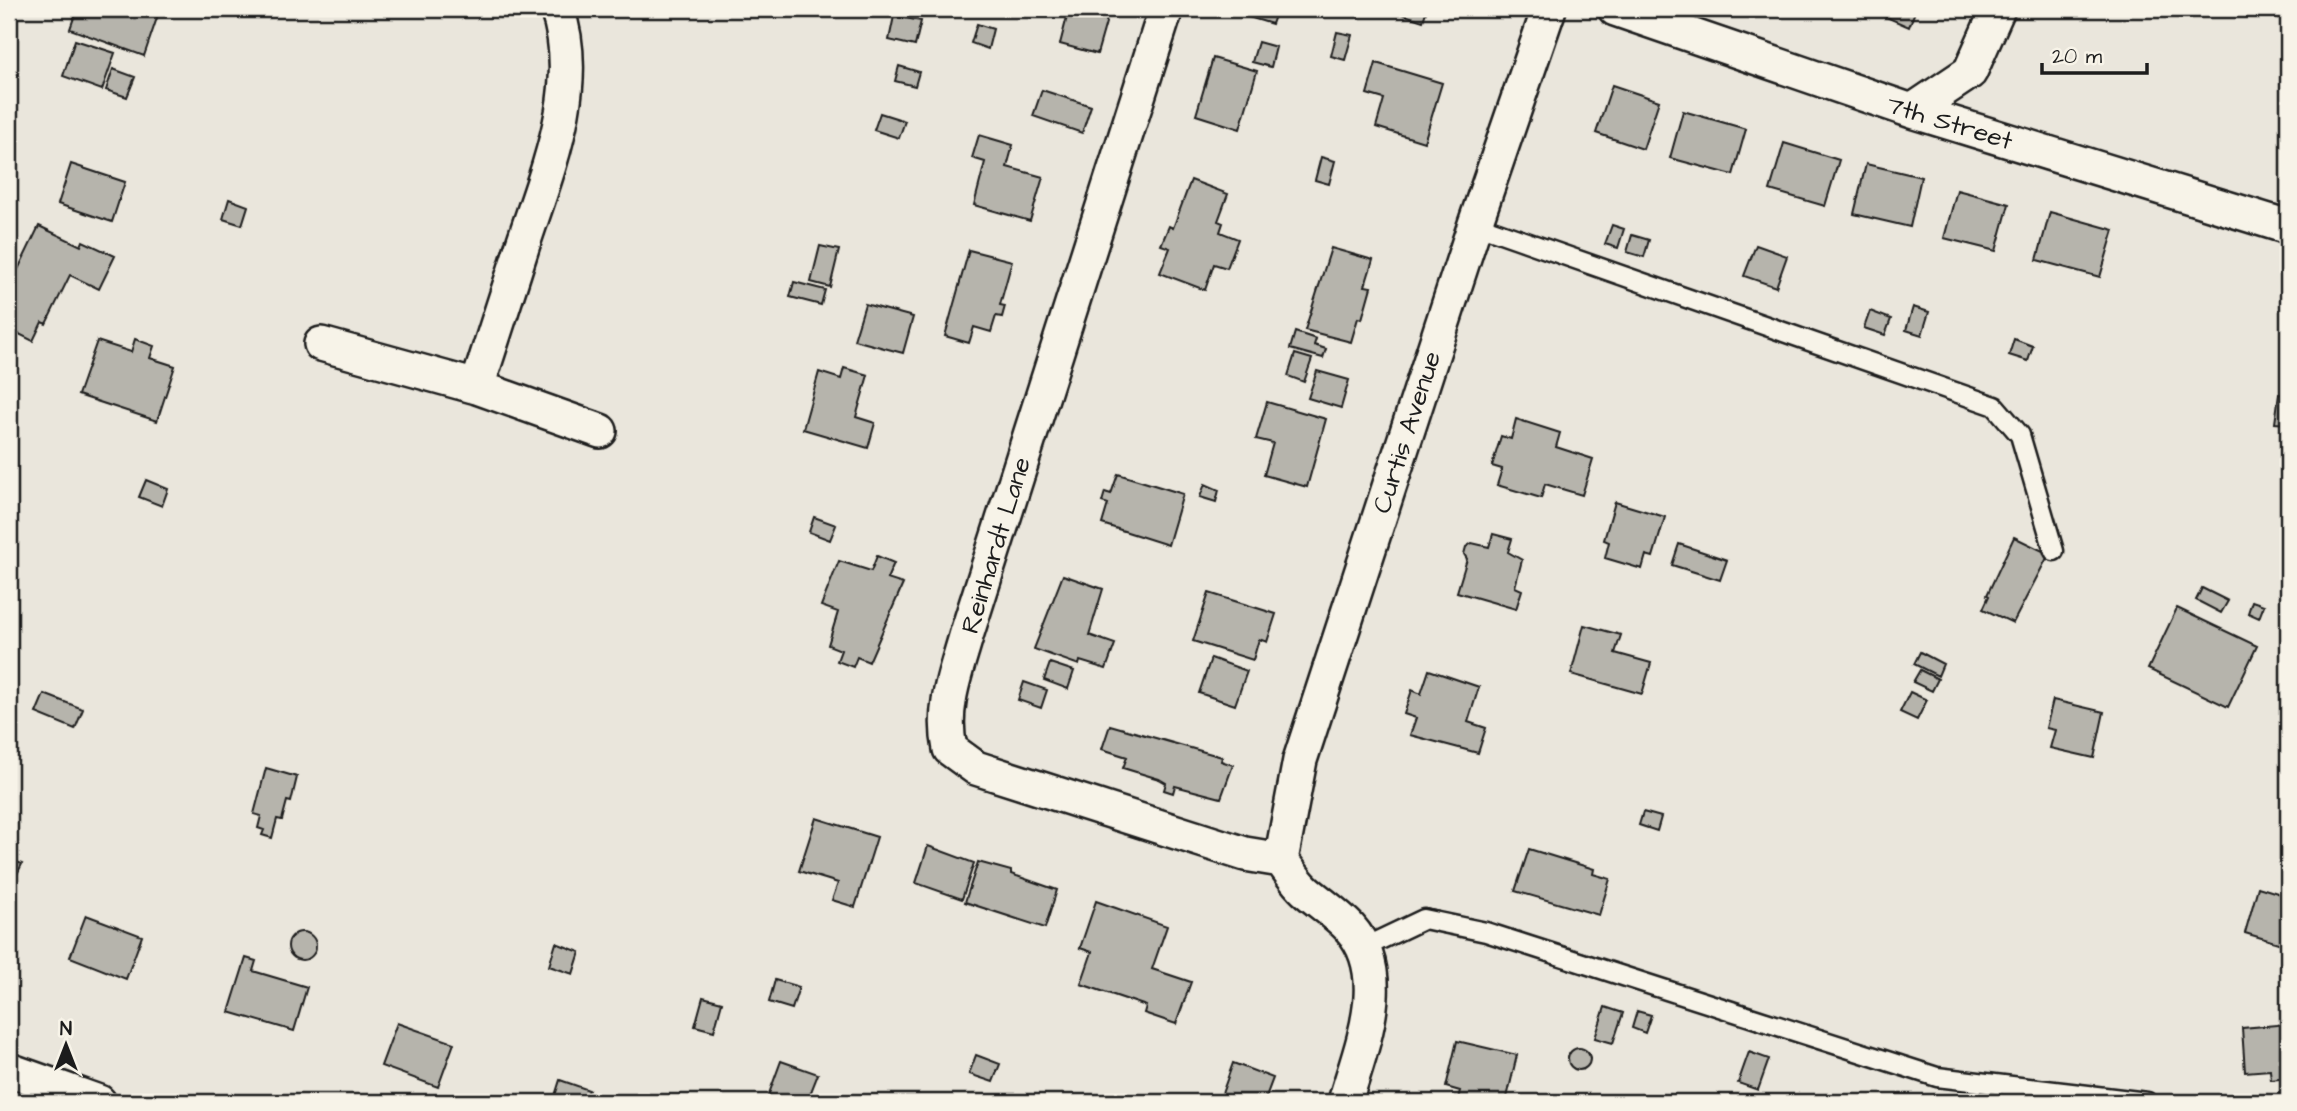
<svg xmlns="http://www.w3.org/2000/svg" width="2297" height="1111" font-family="'Architects Daughter',sans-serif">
  <rect width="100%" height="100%" fill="#eae6dc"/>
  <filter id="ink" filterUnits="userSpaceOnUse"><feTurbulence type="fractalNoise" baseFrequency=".0143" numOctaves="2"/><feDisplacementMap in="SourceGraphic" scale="14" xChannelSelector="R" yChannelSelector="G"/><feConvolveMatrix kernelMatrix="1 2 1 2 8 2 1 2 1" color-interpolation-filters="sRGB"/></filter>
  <g filter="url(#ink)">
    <!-- building -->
    <path fill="#b6b4ac" stroke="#1c1c1c" stroke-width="2" d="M77,9h83l-16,47 -74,-27z
      M1069,9l38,10 -10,35 -37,-10z
      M1233,9h65l-2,7 -19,-6 -5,14 -40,-12z
      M1386,9h41l-4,12z
      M1868,9h48l-7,18z
      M894,16l27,5 -6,25 -26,-6z
      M977,24l16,5 -5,20 -17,-6z
      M1337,32l15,3 -7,25 -14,-4z
      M75,40l40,13 -13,37 -39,-14z
      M1258,42l18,5 -5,20 -19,-5z
      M1213,58l44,13 -17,58 -44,-14z
      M1376,63l66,20 -18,59 -48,-15 8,-28 -17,-5z
      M899,66l20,6 -4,14 -20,-5z
      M113,69l22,8 -8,20 -21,-7z
      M1612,85l47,16 -16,48 -47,-16z
      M1042,90l49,16 -9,27 -49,-17z
      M1683,111l63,18 -13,46 -63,-17z
      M880,113l25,8 -6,17 -25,-8z
      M979,135l34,10 -6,22 36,10 -13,44 -56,-16 11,-43 -13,-4z
      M1784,143l55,17 -14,46 -55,-16z
      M1321,157l14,4 -6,23 -14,-4z
      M71,164l54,18 -13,40 -54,-18z
      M1866,164l55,13 -11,50 -56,-13z
      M1191,180l37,14 -10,27 5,2 -3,9 18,7 -11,29 -13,-4 -9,26 -45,-17 10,-25 -9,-3 8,-19 4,2z
      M1957,190l52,14 -13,47 -52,-13z
      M229,199l19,7 -6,19 -19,-6z
      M2050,212l64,18 -14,47 -63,-17z
      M1612,225l12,4 -6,19 -13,-4z
      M39,226l42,20 2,-5 32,15 -16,33 -29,-14 -24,49 -4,-2 -9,19 -24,-12 7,-21 -7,-4v-16z
      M1632,235l17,5 -5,17 -17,-5z
      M1756,245l31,11 -11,31 -32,-11z
      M820,246l19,4 -9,37 -19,-5z
      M1331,248l42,12 -8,26 6,1 -9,32 -4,-1 -7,24 -46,-12z
      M969,250l43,11 -12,44 5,1 -3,11 -6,-1 -5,16 -17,-5 -5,16 -24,-7z
      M794,282l31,8 -4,15 -31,-8z
      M865,304l48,13 -10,36 -49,-13z
      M1913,307l16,5 -7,23 -16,-5z
      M1870,311l21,8 -6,16 -21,-7z
      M1295,332l21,7 -2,6 12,4 -3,9 -33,-9z
      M135,339l19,7 -4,12 25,8 -18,55 -79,-26 19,-54 34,11z
      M2014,339l19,7 -5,15 -19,-6z
      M1295,354l17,5 -8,23 -16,-6z
      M844,368l24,7 -12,42 19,6 -7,25 -65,-19 16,-57 22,7z
      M1317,371l32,9 -8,28 -33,-10z
      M2279,394l9,1v29l-13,-1z
      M1267,402l59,17 -19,68 -43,-12 9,-32 -17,-4z
      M1516,419l44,14 -4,14 37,12 -11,36 -37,-11 -4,14 -44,-13 5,-16 -10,-3 9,-30 10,3z
      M1118,474l65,20 -15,51 -66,-21 6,-20 -6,-2 3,-10 6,2z
      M146,480l22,9 -6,17 -23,-9z
      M1205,484l14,6 -3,12 -16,-5z
      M1615,502l50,15 -12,40 -7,-2 -4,14 -37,-11 4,-16 -5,-2z
      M814,517l22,8 -6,15 -21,-8z
      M1493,534l19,5 -4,13 14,8 -7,27 7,3 -6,19 -59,-17 10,-33 -3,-5 2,-7 6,-4 17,4z
      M2014,537l35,17 -36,69 -30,-14 6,-13 -2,-1z
      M1679,544l48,16 -7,20 -48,-15z
      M877,556l17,7 -7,16 16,5 -34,78 -12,-5 -4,10 -16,-6 4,-11 -13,-5 10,-33 -17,-6 18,-45 32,10z
      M1063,575l40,14 -14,46 26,9 -9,25 -26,-8 -1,4 -45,-16z
      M2202,588l26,13 -7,12 -25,-13z
      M1209,593l67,21 -9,28 -8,-3 -6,21 -60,-19z
      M2252,601l12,4 -5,13 -11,-5z
      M2177,608l80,38 -29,61 -80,-38z
      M1584,625l37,10 -6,18 36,10 -9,31 -71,-20z
      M1920,652l23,12 -5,12 -24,-12z
      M1211,658l36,13 -12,34 -36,-12z
      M1050,663l24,8 -6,18 -24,-9z
      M1429,670l50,17 -11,35 18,6 -8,25 -68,-18 6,-17 -12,-4 8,-24 9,4z
      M1920,670l18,9 -6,12 -19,-9z
      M1024,682l23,8 -6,18 -23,-8z
      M1910,692l17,8 -10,20 -17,-8z
      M44,694l39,15 -8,20 -39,-16z
      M2053,700l51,12 -10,46 -44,-10 5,-18 -9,-2z
      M1110,725l112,32 -1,4 12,4 -12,33 -46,-12 -2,7 -9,-3 2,-7 -7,-4 -36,-11 4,-11 -25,-8z
      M266,768l31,9 -6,25 -4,-1 -5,19 -5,-1 -5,19 -10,-3 2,-5 -6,-2 3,-12 -7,-2z
      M1643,812l18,5 -4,14 -18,-6z
      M816,818l61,19 -22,70 -23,-7 6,-17 -39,-12z
      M928,846l46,17 -12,36 -46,-16z
      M1529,849l65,20 -1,5 17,5 -11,36 -84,-24z
      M9,859l13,5 -13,26z
      M978,862l33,9v3l46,16 -12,38 -80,-26z
      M2288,882v64l-43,-13 13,-46 26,8z
      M1096,901l71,25 -15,43 39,13 -15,42 -32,-11 2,-7 -65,-22 11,-32 -12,-4z
      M86,915l56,21 -16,43 -56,-22z
      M288 946a14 14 0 1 1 28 0a14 14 0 1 1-28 0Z
      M556,943l24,9 -7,22 -24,-8z
      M246,958l10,3 -3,10 54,16 -13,44 -65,-19z
      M775,980l24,7 -7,22 -23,-7z
      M703,997l19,5 -8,29 -19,-5z
      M1605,1007l18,6 -10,30 -18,-5z
      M1637,1011l14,4 -6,18 -13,-5z
      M397,1023l57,20 -16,44 -57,-21z
      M2288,1024v54l-17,2 -1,-10 -25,2 -3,-44z
      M1457,1041l60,14 -11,47h-49l3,-11 -14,-4z
      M1568 1059a11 11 0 1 1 22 0a11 11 0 1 1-22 0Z
      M1749,1052l20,7 -11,31 -20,-7z
      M976,1055l24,9 -7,18 -24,-8z
      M781,1061l37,13 -11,28h-41z
      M1233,1063l40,15 -9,24h-45z
      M560,1080l29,10 -5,12h-31z"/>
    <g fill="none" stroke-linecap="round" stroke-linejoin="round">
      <defs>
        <path id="lane" d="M1475,224l520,182 25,29 34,116
          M1365,947l59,-28 62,13 451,145 210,25"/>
        <path id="street" d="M1166,9l-199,624c-11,39 -26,74 -17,116l26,19 269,86 36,6
          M1615,9l297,102 376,116
          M1912,111l58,-39 28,-63
          M321,344l156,43 123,44
          M477,387c15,-47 31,-95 46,-143 24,-73 61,-159 34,-235
          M1281,860l19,-100 175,-536 74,-215
          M1281,860c8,10 15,22 24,30 15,13 32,24 45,38 43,48 10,121 -5,174
          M9,1070l90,32"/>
      </defs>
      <!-- lane casing -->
      <use href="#lane" stroke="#1c1c1c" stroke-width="23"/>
      <!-- street casing -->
      <use href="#street" stroke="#1c1c1c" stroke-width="38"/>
      <!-- lane -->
      <use href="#lane" stroke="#f7f3e8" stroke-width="18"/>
      <!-- street -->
      <use href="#street" stroke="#f7f3e8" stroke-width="33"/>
    </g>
  </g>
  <g text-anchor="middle" stroke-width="6" stroke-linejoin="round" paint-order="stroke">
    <!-- street labels -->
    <g font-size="26" fill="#1c1c1c" stroke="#f7f3e8">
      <text transform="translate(1950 122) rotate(17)" y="9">7th Street</text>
      <text transform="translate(1406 432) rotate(-72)" y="9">Curtis Avenue</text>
      <text transform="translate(995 545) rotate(-73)" y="9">Reinhardt Lane</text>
    </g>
  </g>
  <!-- margin -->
  <rect width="2297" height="1111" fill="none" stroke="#f7f3e8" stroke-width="35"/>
  <rect x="18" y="18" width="2262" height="1076" fill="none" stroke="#1c1c1c" stroke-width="2.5" filter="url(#ink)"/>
  <!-- north arrow -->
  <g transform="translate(66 1045)" stroke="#f7f3e8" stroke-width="5" paint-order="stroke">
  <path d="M0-5L12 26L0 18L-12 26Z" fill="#1c1c1c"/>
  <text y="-10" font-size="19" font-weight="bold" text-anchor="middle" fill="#1c1c1c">N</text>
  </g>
  <!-- scale -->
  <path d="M2042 63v10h105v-10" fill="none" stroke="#1c1c1c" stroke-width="3.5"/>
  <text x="2052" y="63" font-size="21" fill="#1c1c1c" stroke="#f7f3e8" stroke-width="5" paint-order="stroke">20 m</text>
</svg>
